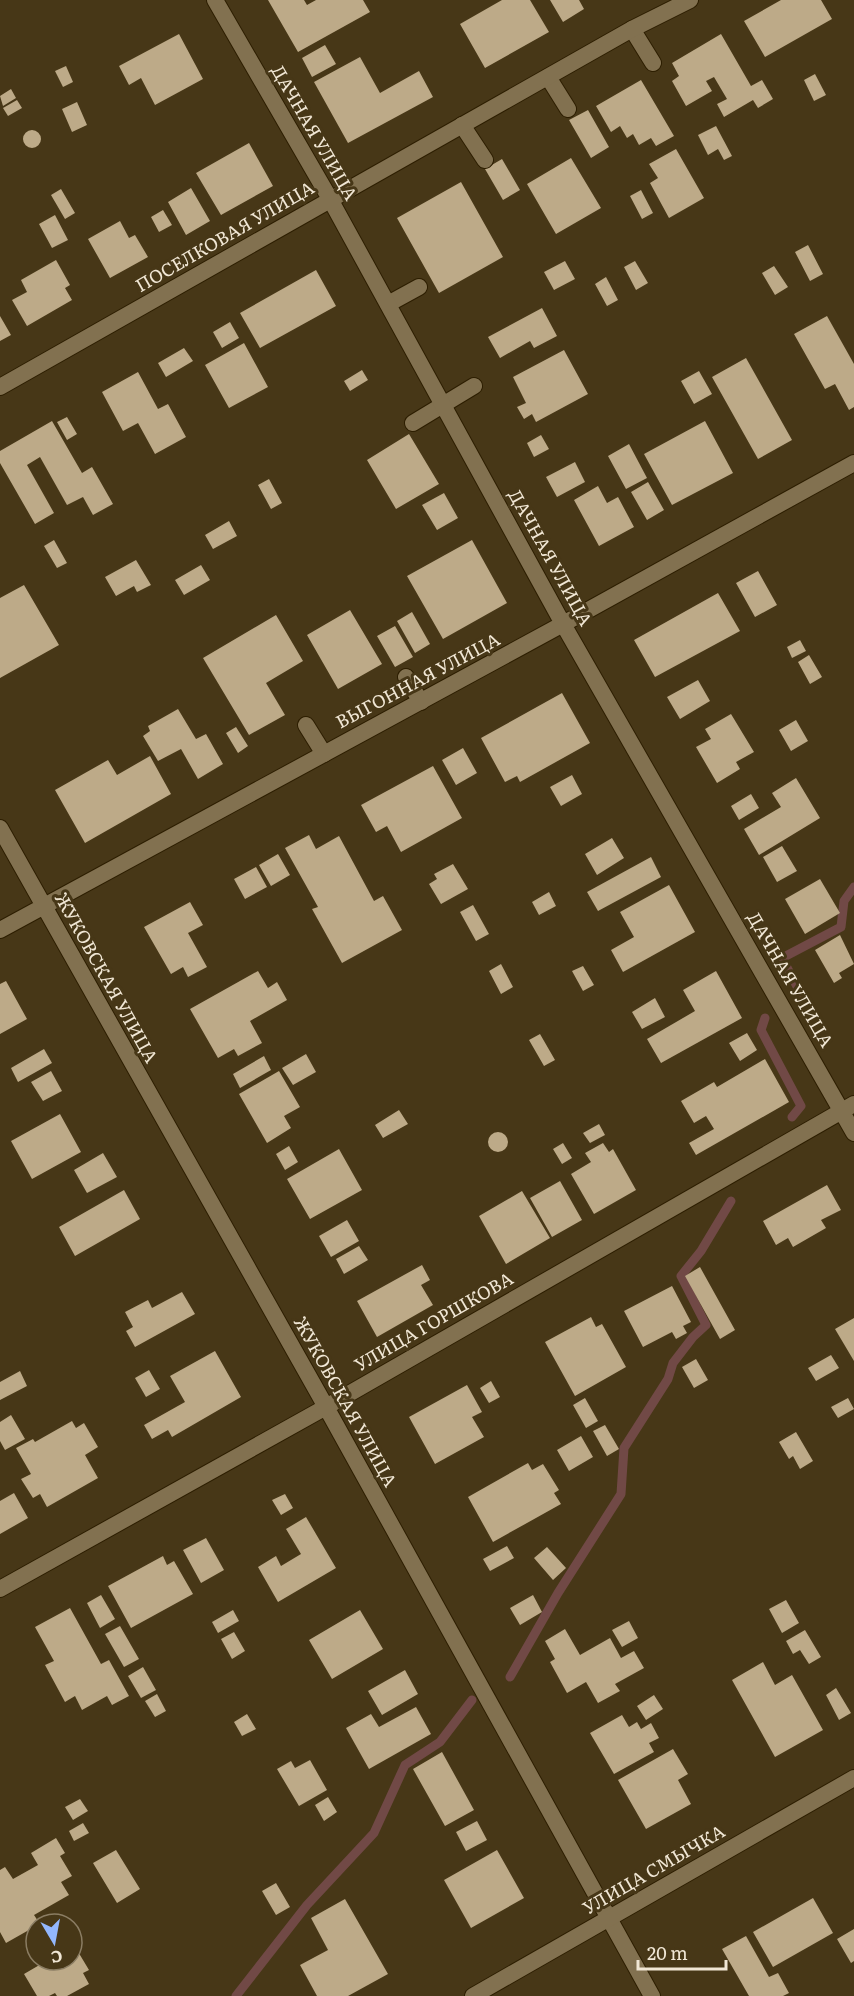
<svg xmlns="http://www.w3.org/2000/svg" width="854" height="1996" font-family="Literata,serif">
  <rect width="100%" height="100%" fill="#473717"/>
  <g fill="none" stroke-linecap="round" stroke-linejoin="round">
    <!-- stream -->
    <path stroke="#714946" stroke-width="9" d="M802,996l-20,-38 59,-31 3,-26 10,-14
      M765,1018l-4,12 40,76 -9,11
      M510,1677l48,-84 63,-99 3,-46 44,-69 5,-16 20,-26 13,-12 -25,-49 20,-25 30,-50
      M236,1996l71,-91 67,-72 31,-68 35,-23 32,-42"/>
  </g>
  <!-- building -->
  <path fill="#bdaa88" d="M268,0h36l3,5 9,-5h47l7,12 -72,40z
    M502,0h28l19,32 -64,36 -25,-44z
    M550,0h29l5,9 -21,13z
    M781,0h40l11,19 -67,38 -21,-36z
    M179,34l24,45 -48,26 -14,-27 -12,7 -10,-19z
    M721,34l30,52 11,-6 11,19 -15,9 -5,-8 -29,17 -7,-13 10,-5 -13,-22 -8,4 6,10 -26,15 -14,-25 7,-5 -7,-13z
    M325,45l11,19 -24,13 -10,-19z
    M360,57l20,36 39,-22 14,26 -85,46 -34,-61z
    M66,66l7,16 -10,5 -8,-16z
    M815,74l11,21 -12,6 -10,-21z
    M641,80l33,56 -18,10 -5,-8 -12,7 -6,-11 -6,4 -7,-12 -9,6 -15,-26z
    M11,89l5,9 -13,8 -3,-10z
    M17,100l5,8 -14,8 -5,-8z
    M77,102l10,23 -15,7 -10,-23z
    M588,110l21,37 -18,11 -22,-38z
    M716,126l16,30 -8,4 -6,-11 -10,6 -10,-20z
    M23 139a9 9 0 1 1 18 0a9 9 0 1 1-18 0Z
    M249,143l24,43 -52,29 -25,-42z
    M676,149l28,49 -35,20 -19,-35 8,-5 -9,-14z
    M571,158l30,50 -45,26 -29,-50z
    M502,159l18,31 -17,10 -18,-31z
    M461,182l42,75 -64,36 -42,-75z
    M191,188l19,33 -24,14 -18,-33z
    M61,189l14,24 -10,6 -14,-24z
    M641,190l12,23 -11,6 -12,-23z
    M163,210l9,15 -13,7 -8,-15z
    M55,215l13,25 -16,8 -13,-24z
    M120,221l9,17 6,-3 13,22 -38,21 -22,-39z
    M808,245l15,29 -13,7 -15,-29z
    M56,260l14,25 -5,3 7,12 -45,26 -15,-26 15,-8 -6,-12z
    M565,261l10,18 -21,11 -10,-18z
    M635,261l13,22 -12,7 -12,-23z
    M774,266l14,21 -13,8 -13,-22z
    M316,270l20,36 -76,42 -20,-35z
    M606,277l12,23 -11,6 -12,-22z
    M542,308l15,28 -23,12 -4,-7 -30,17 -12,-21z
    M0,316l11,19 -11,6z
    M827,316l27,48v43l-5,3 -14,-26 -10,5 -31,-55z
    M230,322l9,16 -17,10 -9,-16z
    M244,343l24,44 -39,21 -24,-43z
    M184,348l9,13 -27,16 -8,-14z
    M564,350l24,44 -52,28 -4,-8 -8,5 -7,-12 9,-4 -13,-26z
    M746,358l46,82 -34,19 -46,-82z
    M362,370l6,10 -18,11 -6,-10z
    M699,371l13,23 -18,10 -13,-23z
    M138,372l20,37 10,-5 18,33 -31,17 -17,-31 -15,8 -21,-39z
    M67,417l10,17 -10,6 -10,-18z
    M52,421l30,52 10,-6 21,37 -20,11 -10,-18 -16,8 -27,-48 -13,8 27,48 -19,11 -35,-61v-12z
    M705,421l28,52 -61,32 -28,-51z
    M409,434l30,50 -43,25 -29,-49z
    M541,435l8,14 -15,8 -7,-14z
    M629,444l18,34 -21,11 -18,-33z
    M575,462l10,20 -28,15 -11,-20z
    M269,479l13,24 -11,6 -13,-24z
    M648,482l16,28 -17,10 -16,-28z
    M598,486l9,17 11,-6 16,30 -35,19 -25,-46z
    M444,493l14,25 -21,12 -15,-25z
    M229,521l8,15 -24,13 -8,-14z
    M54,540l13,23 -10,5 -13,-22z
    M472,540l35,63 -64,36 -36,-63z
    M136,560l15,25 -14,7 -3,-6 -18,10 -11,-19z
    M201,565l9,15 -26,15 -9,-15z
    M758,571l19,34 -22,12 -19,-34z
    M24,585l35,60 -59,33v-80z
    M718,593l22,38 -85,46 -21,-37z
    M350,610l32,54 -44,25 -31,-54z
    M412,612l18,32 -15,9 -18,-32z
    M276,615l27,46 -37,22 19,32 -36,20 -46,-77z
    M395,626l18,31 -18,10 -18,-31z
    M800,640l6,11 -14,7 -5,-11z
    M809,655l13,22 -12,7 -12,-22z
    M698,680l12,21 -30,18 -13,-22z
    M562,693l28,50 -70,39 -3,-6 -12,6 -24,-44z
    M178,709l18,30 10,-5 17,30 -25,15 -17,-30 -23,12 -15,-25 7,-5 -2,-5z
    M731,714l23,38 -18,10 4,7 -23,14 -21,-36 15,-8 -6,-10z
    M796,720l12,21 -17,10 -12,-21z
    M236,727l12,19 -10,7 -12,-20z
    M463,748l14,25 -21,12 -14,-25z
    M150,756l21,38 -86,49 -30,-53 53,-30 9,15z
    M433,766l29,52 -61,34 -14,-26 -11,6 -15,-27z
    M572,775l10,19 -21,12 -11,-19z
    M796,778l24,40 -61,37 -15,-26 37,-22 -9,-14z
    M751,794l8,14 -20,12 -8,-14z
    M309,835l7,14 23,-13 35,65 9,-5 19,34 -60,33 -30,-54 6,-2 -33,-59z
    M612,838l12,20 -27,17 -12,-21z
    M782,846l15,25 -20,11 -14,-25z
    M278,854l12,21 -19,11 -12,-21z
    M651,857l10,20 -63,34 -11,-19z
    M453,864l15,25 -27,15 -12,-20 8,-5 -3,-5z
    M256,867l11,20 -22,12 -11,-20z
    M820,879l20,34 -35,21 -20,-35z
    M669,885l26,47 -72,40 -12,-22 23,-13 -14,-25z
    M549,892l7,14 -17,9 -7,-13z
    M190,902l13,23 -15,8 19,34 -19,10 -5,-10 -12,7 -27,-47z
    M473,905l16,29 -13,7 -16,-29z
    M840,935l14,29 -15,9 3,5 -8,5 -19,-33z
    M501,964l12,23 -12,7 -12,-23z
    M583,966l11,19 -11,6 -11,-20z
    M258,971l10,17 9,-6 10,18 -37,21 12,22 -24,13 -4,-7 -16,9 -28,-49z
    M716,971l26,47 -81,45 -14,-24 48,-28 -12,-21z
    M6,981l21,38 -27,15v-50z
    M655,998l10,19 -23,12 -10,-17z
    M747,1033l10,17 -17,11 -11,-18z
    M540,1034l15,26 -11,6 -15,-26z
    M44,1049l8,14 -34,19 -7,-14z
    M306,1054l10,18 -23,13 -11,-17z
    M264,1056l7,14 -31,18 -7,-14z
    M765,1059l24,43 -93,53 -7,-12 25,-14 -8,-13 -12,7 -13,-22 33,-19 3,5z
    M51,1071l11,20 -19,10 -12,-19z
    M279,1071l21,36 -16,9 7,12 -24,15 -28,-49z
    M399,1110l9,14 -25,14 -8,-13z
    M60,1114l21,38 -49,27 -21,-38z
    M599,1124l6,11 -15,8 -7,-10z
    M488 1142a10 10 0 1 1 20 0a10 10 0 1 1-20 0Z
    M563,1143l9,15 -10,6 -9,-15z
    M603,1143l6,9 4,-3 23,41 -42,24 -23,-40 20,-12 -6,-9z
    M289,1146l9,16 -13,8 -9,-16z
    M339,1149l23,41 -52,29 -23,-40z
    M103,1153l14,24 -30,16 -13,-23z
    M560,1181l22,39 -30,17 -22,-39z
    M827,1185l14,25 -20,10 5,8 -33,19 -5,-9 -12,7 -13,-24z
    M124,1190l16,29 -65,37 -16,-29z
    M522,1191l28,47 -44,26 -27,-48z
    M347,1220l12,21 -28,16 -12,-21z
    M359,1246l9,14 -24,14 -8,-15z
    M422,1265l8,15 -9,5 12,20 -56,32 -20,-36z
    M700,1267l35,63 -15,9 -35,-63z
    M672,1286l19,36 -8,4 4,7 -11,6 -4,-7 -29,15 -19,-36z
    M182,1292l13,22 -60,33 -9,-16 7,-4 -8,-15 23,-12 4,8z
    M591,1317l5,10 6,-3 24,43 -51,29 -30,-54z
    M854,1318v43l-19,-32z
    M215,1351l26,46 -69,40 -4,-7 -16,9 -8,-14 41,-23 -15,-26z
    M831,1355l8,13 -23,13 -8,-13z
    M696,1359l12,21 -14,8 -12,-21z
    M149,1370l11,19 -14,8 -11,-19z
    M20,1371l7,15 -27,14v-18z
    M491,1381l9,16 -11,6 -9,-15z
    M467,1385l15,27 -10,5 12,20 -49,27 -26,-47z
    M585,1398l13,23 -12,7 -13,-23z
    M848,1398l6,11 -16,9 -7,-11z
    M11,1415l14,24 -20,11 -5,-9v-19z
    M72,1421l4,7 8,-5 14,24 -13,8 13,23 -51,29 -7,-13 -7,4 -12,-19 10,-5 -15,-26 17,-9 2,3z
    M605,1425l14,24 -12,7 -14,-25z
    M796,1432l17,29 -13,8 -7,-13 -4,3 -10,-17z
    M581,1436l12,21 -24,14 -12,-21z
    M528,1463l4,7 11,-6 16,26 -5,3 7,11 -68,38 -25,-45z
    M14,1493l14,25 -28,16v-33z
    M285,1494l8,14 -12,7 -9,-15z
    M306,1517l30,51 -58,34 -20,-35 18,-11 5,10 20,-12 -15,-25z
    M206,1538l18,32 -23,13 -18,-33z
    M507,1546l7,12 -24,13 -7,-12z
    M547,1547l19,21 -13,12 -19,-22z
    M163,1556l4,9 7,-4 19,33 -62,34 -23,-42z
    M101,1595l14,24 -15,9 -13,-25z
    M533,1595l9,17 -22,13 -10,-17z
    M786,1600l13,23 -17,10 -13,-24z
    M70,1608l31,56 8,-4 20,36 -17,9 -5,-9 -25,14 -7,-14 -10,6 -20,-37 9,-4 -19,-34z
    M233,1610l6,11 -21,12 -6,-11z
    M360,1610l23,39 -51,30 -23,-39z
    M629,1621l9,17 -16,9 -10,-17z
    M120,1626l19,33 -15,8 -19,-33z
    M565,1629l15,26 30,-17 11,20 13,-7 10,17 -29,16 5,7 -22,12 -12,-21 -19,11 -17,-31 5,-3 -10,-18z
    M805,1630l16,27 -12,7 -9,-14 -7,4 -7,-13z
    M234,1632l11,19 -13,8 -11,-20z
    M763,1662l12,23 17,-10 31,55 -48,27 -43,-77z
    M143,1667l13,23 -15,8 -13,-22z
    M405,1670l13,24 -36,21 -14,-24z
    M836,1688l15,25 -12,7 -13,-25z
    M157,1694l9,17 -11,6 -10,-16z
    M654,1695l9,14 -17,11 -9,-14z
    M416,1707l15,27 -62,35 -23,-41 25,-14 8,13z
    M247,1714l9,15 -14,7 -8,-14z
    M622,1715l7,12 8,-5 4,7 10,-6 8,15 -10,5 5,9 -40,22 -24,-41z
    M673,1749l15,25 -10,6 13,24 -45,25 -28,-49z
    M442,1752l32,58 -29,16 -32,-57z
    M310,1760l17,30 -28,16 -22,-37 14,-8 4,7z
    M328,1797l9,15 -13,9 -9,-16z
    M80,1799l8,12 -15,9 -8,-13z
    M477,1821l10,19 -21,11 -10,-19z
    M83,1823l6,10 -15,8 -5,-10z
    M56,1838l9,15 -5,3 12,20 -11,6 8,13 -35,20 6,9h-4v2l-30,17 -6,-11v-62l5,-3 8,12 25,-14 -7,-12z
    M116,1850l24,39 -23,14 -24,-40z
    M497,1850l27,48 -53,30 -27,-48z
    M276,1883l14,24 -14,8 -14,-24z
    M813,1898l20,35 -60,34 -20,-35z
    M345,1899l43,75 -40,22h-31l-17,-31 28,-15 -17,-32z
    M854,1929v32l-3,2 -14,-24z
    M746,1936l23,41 9,-4 11,20 -6,3h-34l-27,-47z
    M74,1945l15,25 -6,3 6,11 -22,12h-10l-2,-3 -6,3h-12l-13,-22 24,-14h24v-14z"/>
  <g fill="none" stroke-linecap="round" stroke-linejoin="round">
    <defs>
      <path id="service" d="M632,29l21,34
        M548,77l20,32
        M462,125l23,35
        M388,304l31,-17
        M413,423l61,-37
        M406,677l15,25
        M306,725l18,29"/>
      <path id="minor" d="M215,0l115,199 233,425 291,509
        M0,387l632,-358 58,-29
        M0,828l326,579 326,589
        M0,930l563,-306 291,-161
        M0,1589l326,-182 528,-303"/>
      <path id="tertiary" d="M473,1996l381,-218"/>
    </defs>
    <!-- service casing -->
    <use href="#service" stroke="#2d1e00" stroke-width="18"/>
    <!-- minor casing -->
    <use href="#minor" stroke="#2d1e00" stroke-width="18"/>
    <!-- tertiary casing -->
    <use href="#tertiary" stroke="#2d1e00" stroke-width="18"/>
    <!-- service -->
    <use href="#service" stroke="#827150" stroke-width="16"/>
    <!-- minor -->
    <use href="#minor" stroke="#827150" stroke-width="16"/>
    <!-- tertiary -->
    <use href="#tertiary" stroke="#827150" stroke-width="16"/>
  </g>
  <g text-anchor="middle" stroke-width="6" stroke-linejoin="round" paint-order="stroke">
    <!-- street labels -->
    <g font-size="18" fill="#f1e7d5" stroke="#473717">
      <text transform="translate(314 133) rotate(60)" y="6">ДАЧНАЯ УЛИЦА</text>
      <text transform="translate(225 237) rotate(-30)" y="6">ПОСЕЛКОВАЯ УЛИЦА</text>
      <text transform="translate(550 558) rotate(61)" y="6">ДАЧНАЯ УЛИЦА</text>
      <text transform="translate(418 681) rotate(-28)" y="6">ВЫГОННАЯ УЛИЦА</text>
      <text transform="translate(106 978) rotate(61)" y="6">ЖУКОВСКАЯ УЛИЦА</text>
      <text transform="translate(790 980) rotate(60)" y="6">ДАЧНАЯ УЛИЦА</text>
      <text transform="translate(434 1322) rotate(-30)" y="6">УЛИЦА ГОРШКОВА</text>
      <text transform="translate(345 1402) rotate(61)" y="6">ЖУКОВСКАЯ УЛИЦА</text>
      <text transform="translate(654 1870) rotate(-30)" y="6">УЛИЦА СМЫЧКА</text>
    </g>
  </g>
  <!-- north arrow -->
  <g transform="translate(54 1942) rotate(170)"><circle r="28" fill="#473717" stroke="#8b7d63" stroke-width="1.5"/>
  <path d="M0-4.5L10 22L0 15L-10 22Z" fill="#93b7fd"/>
  <text y="-9" font-size="16" font-weight="bold" text-anchor="middle" fill="#f1e7d5">С</text>
  </g>
  <!-- scale -->
  <path d="M638 1960v9h88v-9" fill="none" stroke="#f1e7d5" stroke-width="3"/>
  <text x="647" y="1960" font-size="18" fill="#f1e7d5" stroke="#473717" stroke-width="4.5" paint-order="stroke">20 m</text>
</svg>
